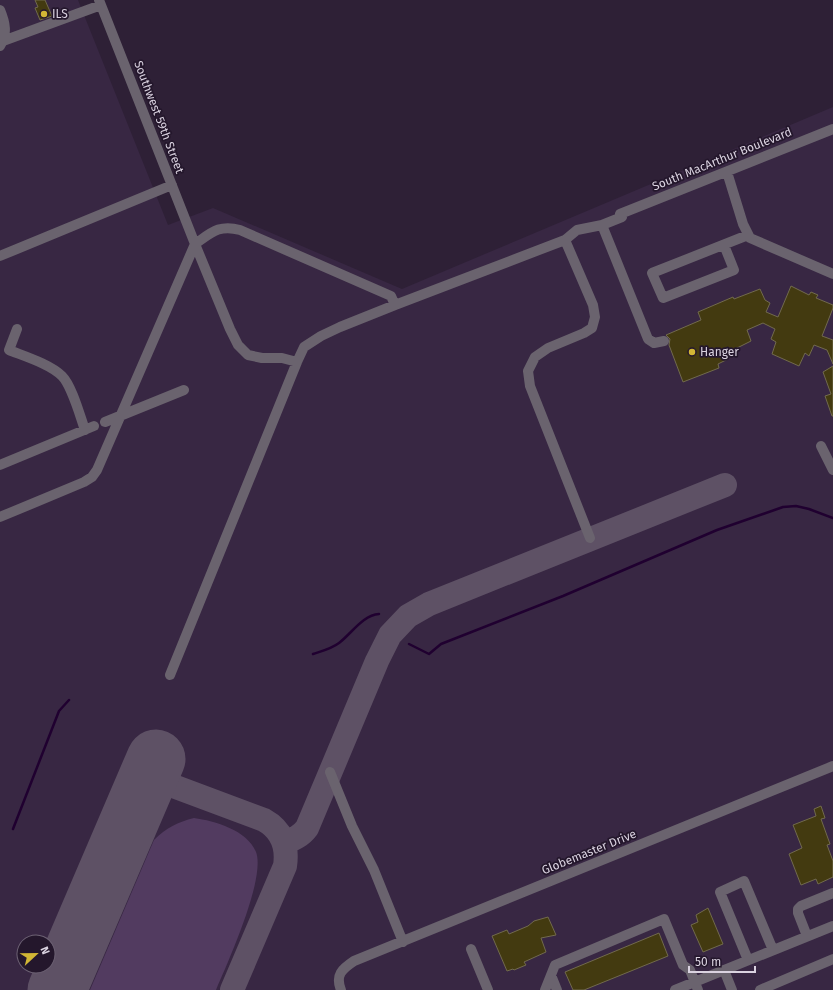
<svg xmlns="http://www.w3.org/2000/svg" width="833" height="990" font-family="'Fira Sans',sans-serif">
  <rect width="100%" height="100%" fill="#2e2036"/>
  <!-- built -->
  <path fill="#382743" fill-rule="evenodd" d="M0,0h78l90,225 45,-17 189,81 431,-182v883h-833zM24,942h24v24h-24z"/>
  <!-- green -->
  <path fill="#523b60" d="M194,818c21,3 53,12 62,34 10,26 -28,110 -40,138h-126l64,-150c12,-12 24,-18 40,-22z"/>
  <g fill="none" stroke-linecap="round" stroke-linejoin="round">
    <!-- stream -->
    <path stroke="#200030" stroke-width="2.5" d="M409,644l20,10 12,-10 122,-48 154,-66 66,-23 13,-1 13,3 24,9
      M313,654c9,-3 18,-5 26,-11 12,-9 24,-28 40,-29
      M13,829l46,-118 10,-11"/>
    <!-- taxiway -->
    <path stroke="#5e5165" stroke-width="24" d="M149,777l115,43c18,10 24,26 21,46l-53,124
      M284,843c10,-4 17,-7 23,-15l70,-167 13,-26 18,-19 21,-12 296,-119"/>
    <!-- runway -->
    <path stroke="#5e5165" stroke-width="59" d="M57,990l99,-231"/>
  </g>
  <!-- building -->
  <path fill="#433a10" stroke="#716a4d" d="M35,0h10l7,16 -12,4 -5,-12 3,-1z
    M791,286l18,9 2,-3 7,3 -2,3 17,7v3l-11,28 11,4v24l-6,-14 -13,-5 -5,11 -4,-3 -6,13 -27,-12 4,-12 -5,-3 4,-10 -12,-6 -16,7 4,11 -24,12 1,6 -10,5 1,4 -36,14 -14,-37 1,-6 -4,-4 35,-15 -3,-8 35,-15 1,2 26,-10 5,11 5,3 -4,9 12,5z
    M833,366v50h-1l-7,-20 6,-2 -8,-22z
    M821,806l4,12 -4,1 9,25 -3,1 6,16v16l-15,7 -2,-5 -15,6 -12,-31 13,-6 -9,-23 23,-9 -2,-7z
    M708,908l15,36 -20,8 -12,-27 7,-3 -2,-7z
    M548,917l8,18 -15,3 5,14 -22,10 2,3 -12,5 -1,-1 -6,2 -15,-35 15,-6 2,4 19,-8 6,-5z
    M659,933l9,23 -84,34h-11l-8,-18z"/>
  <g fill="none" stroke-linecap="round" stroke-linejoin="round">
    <!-- minor -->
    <path stroke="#6a636e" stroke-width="10" d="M99,0l96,244 35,85 8,16 10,10 14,3h20l15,4 7,-15 17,-11 19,-9 55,-22
      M0,10c5,12 8,24 0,36
      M3,41l98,-36
      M727,172l16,52 7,14 83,36
      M620,214l213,-85
      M602,225l46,114 6,4 10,-2
      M565,240l28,65 2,12 -3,11 -8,5 -36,15 -13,9 -7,14 2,15 60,152
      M724,245l10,25 -71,28 -11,-25 96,-38
      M0,256l172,-71
      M17,329l-8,21c15,6 41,14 53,26 10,10 18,40 23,54
      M105,422l79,-32
      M821,446l12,24
      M0,465l94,-39
      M0,517l84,-35 8,-5 5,-7 98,-226c16,-11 24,-20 45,-14l151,66 4,9 170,-65 12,-10 25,-5 20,-8
      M170,675l127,-313
      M330,772l22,54 22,44 29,72
      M807,936l-9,-23v-4l3,-3 32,-13
      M471,949l17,41
      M748,960l-28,-68 24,-11 29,69
      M724,970l8,20
      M551,975l6,15
      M341,990c-6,-15 1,-21 13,-29l479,-195
      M545,990l10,-25 109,-46 19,46 7,5 8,20
      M675,990l158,-64
      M760,990l73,-31"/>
  </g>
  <!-- markers -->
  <g fill="#d2b635" stroke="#24172c" stroke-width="1.5">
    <circle cx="44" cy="14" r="4"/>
    <circle cx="692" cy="352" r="4"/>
  </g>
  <g text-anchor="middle" stroke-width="3.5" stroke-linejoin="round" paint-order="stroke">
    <!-- poi labels -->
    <g font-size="12" fill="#dad2e0" stroke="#24172c" text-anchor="start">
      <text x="52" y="18">ILS</text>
      <text x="700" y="356">Hanger</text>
    </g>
    <!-- street labels -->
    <g font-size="12" fill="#dad2e0" stroke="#24172c">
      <text transform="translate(159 117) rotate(69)" y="4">Southwest 59th Street</text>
      <text transform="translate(722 159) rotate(-22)" y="4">South MacArthur Boulevard</text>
      <text transform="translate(589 852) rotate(-22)" y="4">Globemaster Drive</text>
    </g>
  </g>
  <!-- north arrow -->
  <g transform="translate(36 954) rotate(68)"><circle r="19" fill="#24172c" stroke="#6d6274"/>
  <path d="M0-3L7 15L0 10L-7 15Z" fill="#d2b635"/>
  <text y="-6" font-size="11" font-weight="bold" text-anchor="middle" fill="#dad2e0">N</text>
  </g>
  <!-- scale -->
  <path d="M689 966v6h66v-6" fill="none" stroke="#dad2e0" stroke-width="2"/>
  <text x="695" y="966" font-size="12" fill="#dad2e0" stroke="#24172c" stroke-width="3" paint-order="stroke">50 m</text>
</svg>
